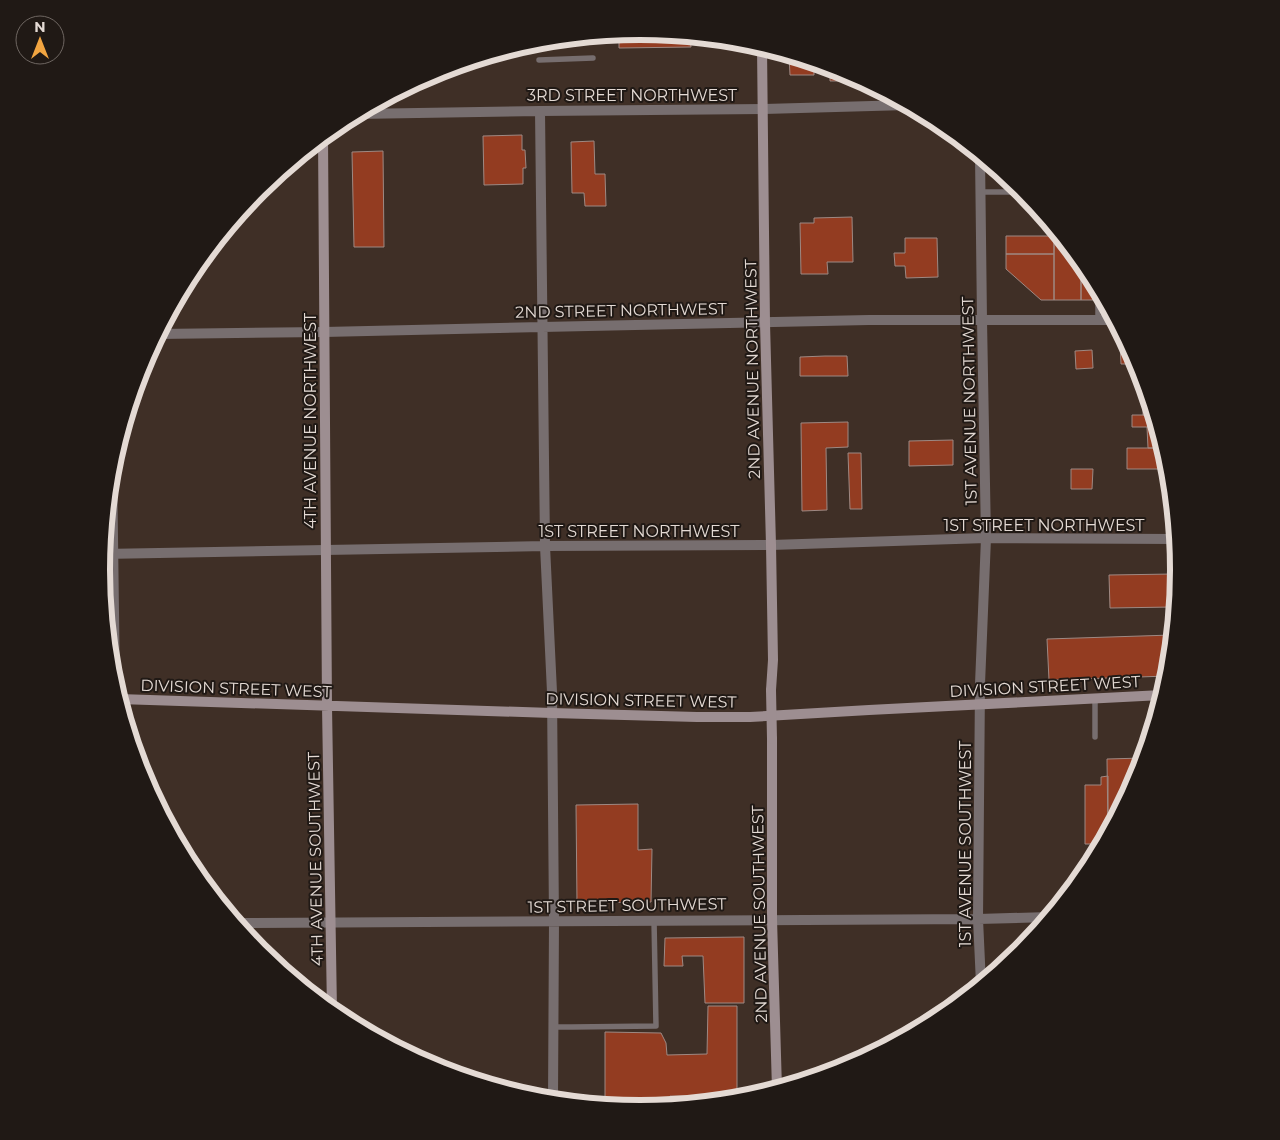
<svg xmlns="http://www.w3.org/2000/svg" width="1280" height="1140" font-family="Montserrat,sans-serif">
  <rect width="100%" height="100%" fill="#3f2f26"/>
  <!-- building -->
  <path fill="#933c21" stroke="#9e8983" d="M640,31l50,5 1,11 -72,1v-15z
    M789,55l25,8v12h-24z
    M830,67l16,5 16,9h-32z
    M522,135v15h3l1,18h-3v16l-39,1 -1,-49z
    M594,141l1,33h10l1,32h-21l-1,-13h-12l-1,-51z
    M383,151l1,96h-30l-2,-95z
    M1006,177l11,9h-11z
    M852,217l1,45h-26l1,12h-27l-1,-51h14v-5z
    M1006,236h48v18h-48z
    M1054,236h5l22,27v37h-27z
    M905,238h32l1,39 -32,1 -1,-12h-10l-1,-13h11z
    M1006,254h48v46h-13l-35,-31z
    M1081,265h2l5,6 5,9v20h-12z
    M1126,342l12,22h-17l-1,-21z
    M1092,350l1,18 -17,1 -1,-18z
    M825,356h22l1,20h-48v-19z
    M1143,400h6l4,15h-10z
    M1132,415h21l4,12h-25z
    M848,422v25l-22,1 1,62 -25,1 -1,-88z
    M1147,427h10l6,21h-15z
    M953,440v25l-44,1v-25z
    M1127,448h36l6,21h-42z
    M848,453h13l1,56h-12z
    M1071,469h22l-1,20h-21z
    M1163,469h6l1,14h-7z
    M1173,574v33l-63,1 -1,-33z
    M1172,635l-4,41 -119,4 -2,-41z
    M1143,758l-5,18 -30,56 -1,-73z
    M1108,776v56l-6,12h-17v-59h16v-8z
    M638,804v46l14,-1 -1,53 -74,1 -1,-98z
    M744,937v66h-39l-2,-47h-21l1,10h-19l1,-28z
    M708,1006h29v91l-13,-2 1,5 -8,1 -1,-5h-46v4l-14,-1v8l-16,2 -32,-3v-4l-3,1v-71l56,1 5,10 1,12 40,-1z"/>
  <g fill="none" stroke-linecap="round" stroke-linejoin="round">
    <!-- lane -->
    <path stroke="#776e6f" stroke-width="5.5" d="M539,60l54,-2
      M981,192h42
      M1098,320v-31
      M1095,699v38
      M554,1027h18l84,-1 -2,-106"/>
    <!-- street -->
    <path stroke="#776e6f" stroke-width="10" d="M540,111l5,435 7,146 2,229 -1,179
      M356,114l184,-3 224,-2 144,-4
      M980,156l2,164 4,218 -6,146 -2,235 3,65
      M158,334l166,-2 218,-5 327,-7h245
      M112,462l3,225
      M103,554l442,-8 226,-1 215,-7 190,1
      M236,923l742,-4 71,-2"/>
    <!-- secondary -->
    <path stroke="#9d8e91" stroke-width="10" d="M762,47l3,276 6,222 2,115 -2,30
      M323,136l4,570 5,305
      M119,699l433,14 145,4h53l119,-7 293,-15
      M772,739v180l5,170"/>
    <!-- secondary-bridge -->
    <path stroke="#9d8e91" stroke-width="10" d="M771,690l1,49"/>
  </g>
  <g text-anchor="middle" stroke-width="4" stroke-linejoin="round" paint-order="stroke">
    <!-- street labels -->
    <g font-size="16" fill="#e4dad4" stroke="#201915">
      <text x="632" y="101">3RD STREET NORTHWEST</text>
      <text transform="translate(621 310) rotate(-1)" y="6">2ND STREET NORTHWEST</text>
      <text transform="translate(752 369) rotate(-91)" y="6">2ND AVENUE NORTHWEST</text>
      <text transform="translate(969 401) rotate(-91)" y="6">1ST AVENUE NORTHWEST</text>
      <text transform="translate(310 421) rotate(-90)" y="6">4TH AVENUE NORTHWEST</text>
      <text x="1044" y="531">1ST STREET NORTHWEST</text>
      <text x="639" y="537">1ST STREET NORTHWEST</text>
      <text transform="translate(1045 686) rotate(-3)" y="6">DIVISION STREET WEST</text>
      <text transform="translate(236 688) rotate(2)" y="6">DIVISION STREET WEST</text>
      <text transform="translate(641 700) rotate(1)" y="6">DIVISION STREET WEST</text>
      <text transform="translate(965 844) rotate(-90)" y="6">1ST AVENUE SOUTHWEST</text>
      <text transform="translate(315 859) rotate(-91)" y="6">4TH AVENUE SOUTHWEST</text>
      <text transform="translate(627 905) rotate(-1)" y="6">1ST STREET SOUTHWEST</text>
      <text transform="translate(759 914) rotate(-91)" y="6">2ND AVENUE SOUTHWEST</text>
    </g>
  </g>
  <!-- crop -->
  <path d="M0 0H1280V1140H0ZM110 570a530 530 0 1 1 1060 0a530 530 0 1 1-1060 0Z" fill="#201915" fill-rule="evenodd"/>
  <path fill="none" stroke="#e4dad4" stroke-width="6" d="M110 570a530 530 0 1 1 1060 0a530 530 0 1 1-1060 0Z"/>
  <!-- north arrow -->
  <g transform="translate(40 40)"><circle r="24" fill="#201915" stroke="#6e6661"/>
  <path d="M0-4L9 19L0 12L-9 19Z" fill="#f2a541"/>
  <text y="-8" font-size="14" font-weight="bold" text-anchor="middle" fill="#e4dad4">N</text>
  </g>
</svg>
